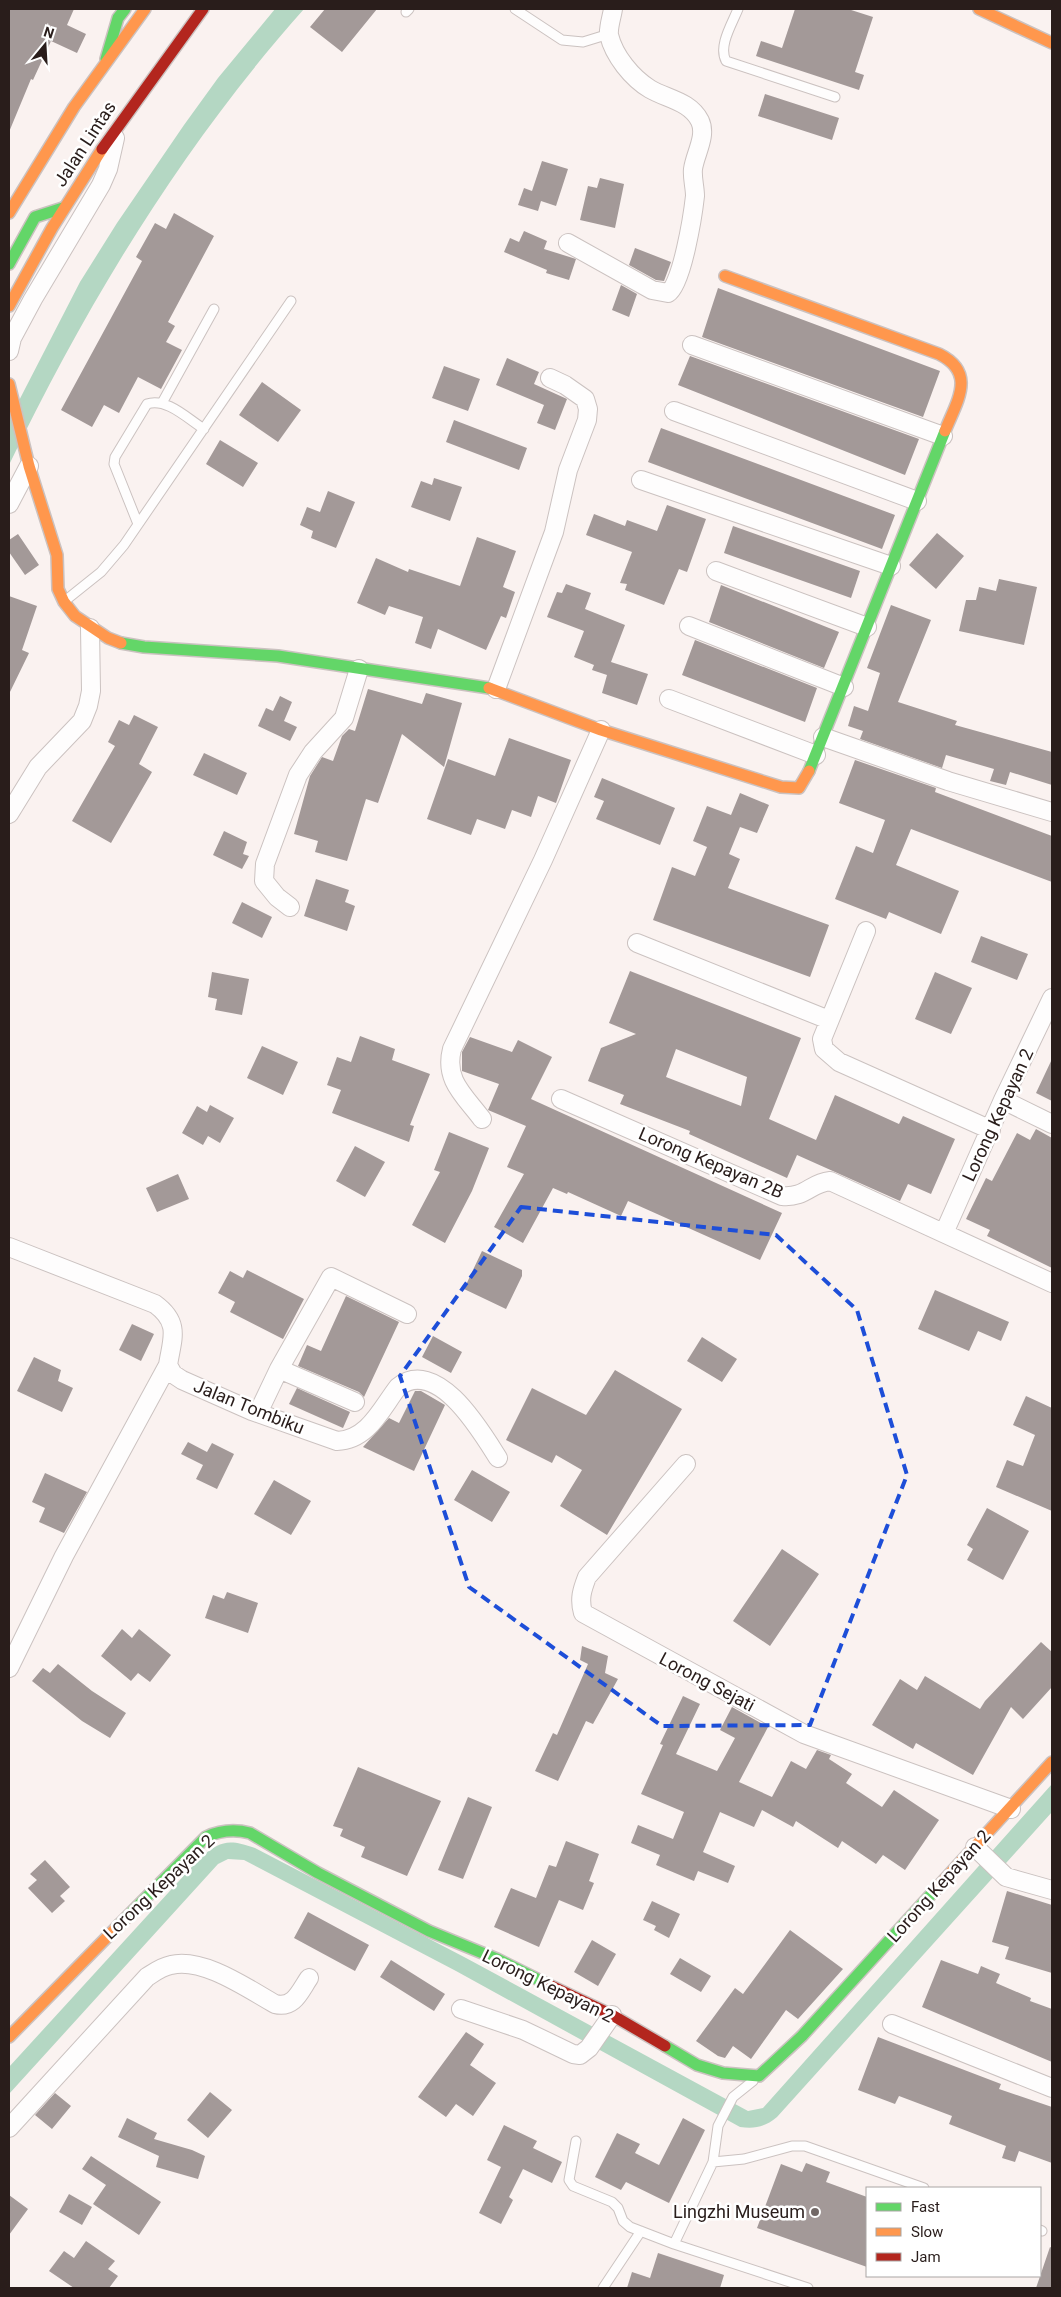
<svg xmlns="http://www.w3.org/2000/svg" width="1061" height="2297" font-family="Roboto,sans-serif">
  <rect width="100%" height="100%" fill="#faf2f0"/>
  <!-- water -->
  <path fill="#b4d7c3" d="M275,9h29c-121,136 -216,292 -295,456v-45l71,-138 37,-59 67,-98 34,-47z
    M1052,1784v28l-275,305c-12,10 -22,12 -37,10l-284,-156 -212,-111 -16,-1 -10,5 -209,230v-27l191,-209c21,-18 29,-19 55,-10l211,110 282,153 15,-3z"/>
  <!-- building -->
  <path fill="#a39998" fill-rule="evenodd" d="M9,9h65l-7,16 19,9 -9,19 -26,-12 -18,39 -2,-1 -22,53z
    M325,9h52l-35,43 -32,-25z
    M795,9h53l25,8 -18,55 9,3 -5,15 -103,-34 5,-15 21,7z
    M765,94l74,24 -7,22 -74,-24z
    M542,161l26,8 -12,37 -15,-5 -3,10 -20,-6 6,-17 8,3z
    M600,178l24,6 -9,44 -35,-8 8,-34 9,2z
    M174,213l40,23 -46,86 7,4 -9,16 16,8 -21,39 -23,-12 -19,36 -15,-8 -12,22 -31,-17 81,-149 -6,-4 19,-34 11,6z
    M524,231l23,10 -3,8 32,10 -7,21 -23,-7 1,-3 -43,-18 6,-14 9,4z
    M635,248l36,14 -7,19 -8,-1 -27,-15z
    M621,285l16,9 -8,23 -17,-7z
    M718,288l222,83 -17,46 -221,-80z
    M690,356l229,83 -14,36 -227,-90z
    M507,358l32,14 -5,12 33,15 -12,31 -18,-7 7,-18 -48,-20z
    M444,366l36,13 -12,32 -36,-13z
    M262,382l39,28 -23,32 -39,-27z
    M454,420l73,28 -8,22 -73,-28z
    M661,428l234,87 -13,34 -234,-87z
    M220,440l38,23 -15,24 -37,-23z
    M434,478l28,9 -12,34 -39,-14 10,-26 11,4z
    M328,491l27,11 -19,46 -25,-10 2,-7 -13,-6 7,-18 13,5z
    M667,505l39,14 -19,53 -8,-3 -15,36 -39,-15 2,-6 -7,-1 12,-31 -46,-17 8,-21 31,12 2,-6 30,11z
    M733,526l127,45 -9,27 -127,-45z
    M937,533l27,23 -28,33 -27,-24z
    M18,534l21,31 -14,10 -16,-23v-12z
    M477,537l39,14 -13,36 12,5 -9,26 -5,-2 -15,34 -48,-21 -7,20 -16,-6 8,-26 -34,-11 -4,9 -28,-12 19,-45 32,14 1,-3 51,17z
    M999,579l38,8 -13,58 -65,-14 7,-31h10l3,-13 17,4z
    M566,584l25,9 -6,16 40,16 -14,37 37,12 -11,31 -35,-12 5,-18 -15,-5 2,-5 -20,-8 10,-26 -37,-14 10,-25 5,1z
    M721,585l118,47 -15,36 -115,-46z
    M9,596l28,10 -15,44 7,3 -20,41z
    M891,605l40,15 -33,82 59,19 -2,4 97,27v33l-42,-13 -4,13 -16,-4 4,-12 -48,-14 -4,13 -82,-29 3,-8 -15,-5 6,-20 14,5 12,-38 -13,-5z
    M695,640l122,48 -12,34 -123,-47z
    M368,689l54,15 4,-11 36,10 -18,64 -42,-33 -24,69 -12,-4 -19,62 -32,-9 3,-11 -24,-7 16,-58 12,-19 11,4 9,-25 7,-7 6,2z
    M280,696l12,6 -8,19 13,6 -7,14 -32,-15 8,-18 7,3z
    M134,715l24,12 -19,37 13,8 -41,71 -39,-22 43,-75 -7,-4 11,-22 10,5z
    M509,738l62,22 -15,43 -18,-7 -7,21 -19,-7 -7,19 -28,-10 -6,16 -44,-16 21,-60 47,17z
    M204,753l43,20 -10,22 -44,-20z
    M855,760l81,28 -1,4 117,44v46l-141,-53 -15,36 63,26 -18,43 -52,-22 -3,7 -51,-20 21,-53 17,7 12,-33 -46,-17z
    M602,778l73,30 -15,37 -64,-26 8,-18 -10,-4z
    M740,793l29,12 -12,28 -17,-6 -11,27 11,5 -12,29 101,37 -19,52 -157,-57 19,-53 23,9 12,-29 -14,-6 14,-35 24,9z
    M224,831l23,11 -4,12 6,2 -7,13 -29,-14z
    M316,879l33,11 -4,12 10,4 -8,25 -43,-15z
    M242,902l30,15 -10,21 -30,-15z
    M981,936l47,18 -11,26 -46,-18z
    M630,971l171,67 -32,81 47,21 19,-45 64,29 4,-8 52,23 -24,55 -23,-10 -8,17 -103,-46 -10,23 -98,-44 1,-3 -70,-27 4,-9 -36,-14 13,-33 35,-14 -27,-11zM676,1049l71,28 -6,29 -75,-29z
    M212,972l37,7 -7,36 -27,-5 2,-11 -9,-2z
    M935,972l37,16 -21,46 -36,-15z
    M360,1036l35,13 -3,11 38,14 -20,51 4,1 -5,16 -77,-29 9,-23 -14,-5 10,-28 14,5z
    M470,1037l42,15 6,-12 34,17 -21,42 251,114 -22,47 -132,-59 -7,15 -53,-24 -1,2 -14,-6 -30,55 -29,-16 30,-53 -17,-7 19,-41 -38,-16 11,-26 -37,-13v-19z
    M262,1046l36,16 -15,33 -36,-17z
    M1052,1059v42l-16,-8z
    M210,1105l24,13 -14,25 -12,-7 -5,9 -21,-12 15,-27 10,6z
    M1036,1129l16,9v130l-65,-32 3,-6 -24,-11 20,-41 6,3 25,-48 13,7z
    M449,1132l40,16 -17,43 -27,52 -33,-18 28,-53 -6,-2z
    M355,1146l30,16 -20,35 -29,-16z
    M178,1174l11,25 -32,13 -11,-24z
    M482,1251l40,19v6l-16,33 -42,-20z
    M247,1270l57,29 -21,40 -53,-27 5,-10 -17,-9 12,-22 13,7z
    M935,1290l74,32 -8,19 -23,-10 -9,20 -51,-22z
    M346,1296l53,26 -35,75 -5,-5 -61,-26 9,-21 14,6z
    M132,1324l22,10 -13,27 -22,-11z
    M433,1336l29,16 -11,21 -29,-16z
    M702,1337l35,22 -15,23 -35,-21z
    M34,1357l27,13 -3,11 15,7 -11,24 -45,-21z
    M615,1370l67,39 -75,126 -47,-29 22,-36 -26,-15 -4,8 -46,-23 26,-52 54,27z
    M297,1388l53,24 -7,16 -54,-24z
    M415,1391h6l24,14 -31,66 -51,-24 26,-29 10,5z
    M1026,1396l26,12v103l-56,-24 11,-27 16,6 12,-31 -22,-10z
    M188,1442l19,10 5,-9 22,11 -17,35 -21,-10 7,-14 -22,-11z
    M472,1470l38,22 -18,30 -38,-22z
    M45,1473l42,19 -23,41 -25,-11 6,-14 -13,-6z
    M274,1480l37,21 -20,34 -37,-21z
    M987,1508l42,23 -26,49 -36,-20 6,-11 -6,-4z
    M782,1549l37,25 -49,72 -37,-25z
    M227,1592l31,11 -10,30 -43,-15 8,-23 11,4z
    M122,1629l10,9 7,-9 32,26 -21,27 -12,-9 -7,8 -30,-25z
    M1041,1642l11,10v35l-29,32 -12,-12 -38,68 -57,-32 -3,6 -41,-24 28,-46 17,11 8,-14 55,33 5,-8z
    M582,1646l26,10 -3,17 13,6 -25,45 -7,-3 -28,60 -23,-10 18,-38 4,2 31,-71 -8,-4z
    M58,1664l34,27 34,22 -16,25 -28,-17 -50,-40 11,-13 7,5z
    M683,1696l17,8 -24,50 41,17 18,-33 -15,-8 12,-23 36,20 -29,55 33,15 19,-36 15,8 11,-19 14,5 -2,4 23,15 -6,9 36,24 12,-17 45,30 -34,50 -22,-15 -7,9 -34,-23 -4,7 -42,-27 -3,6 -31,-17 -8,17 -34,-15 -17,40 32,14 -7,17 -30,-12 -4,10 -38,-16 4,-10 -29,-12 7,-18 35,14 11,-27 -43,-18 22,-49 -3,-1z
    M358,1767l83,34 -34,75 -46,-19 4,-10 -25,-11 3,-7 -10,-3z
    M468,1797l24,10 -29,72 -25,-9z
    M566,1841l33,13 -10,27 5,2 -11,27 -24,-10 -20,47 -45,-20 17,-39 25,10 13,-33 7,2z
    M45,1860l25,27 -10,9 5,5 -13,12 -24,-25 9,-8 -7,-6z
    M1007,1891l45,14v68l-47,-14 4,-12 -17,-5z
    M652,1901l28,13 -11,24 -15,-8 2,-4 -13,-6z
    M308,1912l61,33 -14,26 -61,-33z
    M790,1930l53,39 -45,50 -12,-9 -35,49 -18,-13 -8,12 -7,-2 -22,-15 39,-53 8,6z
    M592,1940l24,14 -18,32 -24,-14z
    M680,1958l31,18 -10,16 -31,-18z
    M391,1960l54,34 -11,17 -54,-34z
    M941,1960l37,14 3,-8 19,8 -4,9 35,15 -1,3 22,8v53l-130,-55z
    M466,2032l18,12 -14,21 26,18 -23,33 -17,-12 -10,13 -28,-20z
    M878,2037l123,47 -2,5 53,18v56l-33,-12 -4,11 -13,-4 4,-12 -57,-22 3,-8 -53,-20 -4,8 -37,-14z
    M210,2092l22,18 -24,28 -21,-18z
    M55,2093l16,13 -19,23 -17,-14z
    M127,2118l30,15 -3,6 38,11 13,6 -7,23 -42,-12 3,-11 -41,-19z
    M683,2118l22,12 -36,73 -43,-21 -5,8 -26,-13 22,-44 23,11 -5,9 24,12z
    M504,2125l33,16 -4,7 29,14 -10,21 -29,-14 -14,28 4,3 -12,24 -22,-11 22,-46 -14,-7z
    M91,2156l70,46 -22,33 -46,-31 13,-19 -24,-16z
    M806,2163l24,9 -4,10 41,15v70l-110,-39 24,-64 21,8z
    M69,2194l23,13 -10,18 -23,-13z
    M9,2195l19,14 -19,26z
    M86,2241l29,20 -7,8 10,7 -9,12h-35l-25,-17 15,-20 10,7z
    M1050,2247l2,1v40h-16z
    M658,2253l66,22 -4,13h-93l5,-16 18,6z"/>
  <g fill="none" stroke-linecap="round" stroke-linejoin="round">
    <defs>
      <path id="lane" d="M515,9l47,31 21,2 26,-8
        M738,9c-6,15 -20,37 -12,52l109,36
        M406,12l3,-3
        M162,403l52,-94
        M138,524l-24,-60 1,-7 32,-53c19,-7 41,15 57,25
        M66,600l35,-28 23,-27 167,-244
        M576,2141l-7,39 4,6 39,16 6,6 5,13 7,6 44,17 134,44
        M713,2162l31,-3 48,-13h13l119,42
        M1040,2230l2,1
        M674,2244l39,-82 5,-36 15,-29 20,-16
        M603,2288l38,-57"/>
      <path id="street" d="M568,243l84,47 16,3c14,-8 25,-79 27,-97 0,-9 -3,-18 -2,-27 2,-15 14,-33 7,-48 -10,-20 -33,-22 -50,-32 -18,-11 -36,-33 -41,-54 -1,-7 3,-19 4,-26
        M692,345l251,91
        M9,351l3,-13 21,-39 68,-114 7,-16 7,-31
        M674,411l243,90
        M641,480l250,86
        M9,504l20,-38
        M716,571l151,56
        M689,626l155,61
        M496,689l58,-157 14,-62 19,-50 1,-11 -3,-10 -20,-14 -15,-7
        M669,699l147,56
        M823,737l125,44 104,31
        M9,814l29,-47 44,-46 6,-15 3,-15 -1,-63
        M290,907l-13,-10 -13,-16 1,-17 33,-89 15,-23 31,-34 15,-49
        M866,931l-44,108 2,10 15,13 152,68
        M637,943l192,77
        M561,1099l221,97c24,2 28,-13 48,-15l222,102
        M1003,1100l49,24
        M482,1119c-18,-24 -38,-39 -30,-70l91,-189 58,-130
        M944,1233l59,-133 49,-102
        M9,1247l146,57c26,19 17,35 13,61l5,9 9,6 70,31 85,30c31,-1 44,-32 61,-54 39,-31 83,44 100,71
        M279,1369l76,33
        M258,1413l21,-44 52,-92 76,37
        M686,1464l-99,113c-5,13 -8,22 -4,36l221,121 207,75
        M9,1668l55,-112 104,-191
        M975,1847l31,30 46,13
        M461,2009l62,21 50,24 7,1 9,-7 23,-33
        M892,2024l160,64
        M9,2128l138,-151c8,-5 14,-10 24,-12 32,-8 77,24 104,39 19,5 25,-13 34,-26"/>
      <path id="fast" d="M106,59l12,-41 7,-9
        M9,264l26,-47 28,-9
        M121,643l23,4 134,9 211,32
        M809,771l136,-340
        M119,1925l87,-88c15,-7 28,-8 44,-4l68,40 111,58 68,28 50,25
        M665,2046l32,19 26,8 36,3 43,-40 134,-147"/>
      <path id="slow" d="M979,9l73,34
        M9,213l65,-106 71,-98
        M725,276l214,78c38,19 18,47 6,77
        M9,306l43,-78 50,-79
        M9,384l20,82 28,89 1,34 6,13 11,14 33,22 13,5
        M489,688l112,42 180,57 18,1 10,-17
        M936,1889l116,-127
        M9,2037l110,-112"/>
      <path id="jam" d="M102,149l101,-140
        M547,1984l65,31 53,31"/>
    </defs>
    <!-- lane casing -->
    <use href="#lane" stroke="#cbc2c0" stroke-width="11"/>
    <!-- street casing -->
    <use href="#street" stroke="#cbc2c0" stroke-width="20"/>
    <!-- fast casing -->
    <use href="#fast" stroke="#cbc2c0" stroke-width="14"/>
    <!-- slow casing -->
    <use href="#slow" stroke="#cbc2c0" stroke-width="14"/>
    <!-- jam casing -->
    <use href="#jam" stroke="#cbc2c0" stroke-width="14"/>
    <!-- lane -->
    <use href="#lane" stroke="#fefdfd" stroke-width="9"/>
    <!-- street -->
    <use href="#street" stroke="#fefdfd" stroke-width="18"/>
    <!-- fast -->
    <use href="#fast" stroke="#63d668" stroke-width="11"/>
    <!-- slow -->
    <use href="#slow" stroke="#ff974d" stroke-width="11"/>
    <!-- jam -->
    <use href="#jam" stroke="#b3261e" stroke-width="11"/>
  </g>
  <!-- marked area -->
  <path fill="none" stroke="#1d4ed8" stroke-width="4" stroke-dasharray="10 6" stroke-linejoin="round" d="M521,1207l255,28 81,75 50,165 -97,250 -148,1 -193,-139 -69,-211z"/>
  <!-- markers -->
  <circle fill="#726866" stroke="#fff" stroke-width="2" cx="815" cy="2212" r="5"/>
  <g text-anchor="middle" stroke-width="5" stroke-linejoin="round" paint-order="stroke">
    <!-- street labels -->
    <g font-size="18" fill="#291d1b" stroke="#fff">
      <text transform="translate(85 144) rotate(-57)" y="6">Jalan Lintas</text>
      <text transform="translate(998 1115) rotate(-65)" y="6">Lorong Kepayan 2</text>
      <text transform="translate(711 1163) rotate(23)" y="6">Lorong Kepayan 2B</text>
      <text transform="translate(249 1407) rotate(22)" y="6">Jalan Tombiku</text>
      <text transform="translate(707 1682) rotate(28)" y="6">Lorong Sejati</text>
      <text transform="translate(939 1886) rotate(-48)" y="6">Lorong Kepayan 2</text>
      <text transform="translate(159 1887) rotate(-43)" y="6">Lorong Kepayan 2</text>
      <text transform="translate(548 1986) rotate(26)" y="6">Lorong Kepayan 2</text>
    </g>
    <!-- poi labels -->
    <g font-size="18" fill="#291d1b" stroke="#fff" text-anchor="end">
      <text x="805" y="2218">Lingzhi Museum</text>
    </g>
  </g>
  <!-- border -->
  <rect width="1061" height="2297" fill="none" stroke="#291d1b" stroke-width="20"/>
  <!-- legend -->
  <rect x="866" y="2187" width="175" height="90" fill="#ffffff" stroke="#a9a5a4"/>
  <rect x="876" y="2203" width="25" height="8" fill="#63d668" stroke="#a9a5a4"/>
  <text x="911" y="2212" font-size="15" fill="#291d1b">Fast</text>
  <rect x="876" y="2228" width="25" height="8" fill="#ff974d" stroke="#a9a5a4"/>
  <text x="911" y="2237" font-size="15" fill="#291d1b">Slow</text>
  <rect x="876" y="2253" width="25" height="8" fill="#b3261e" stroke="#a9a5a4"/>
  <text x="911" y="2262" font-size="15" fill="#291d1b">Jam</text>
  <!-- north arrow -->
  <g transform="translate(45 45) rotate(18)" stroke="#ffffff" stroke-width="4" paint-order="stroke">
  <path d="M0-4L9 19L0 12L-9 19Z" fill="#291d1b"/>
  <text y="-8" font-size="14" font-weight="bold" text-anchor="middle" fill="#291d1b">N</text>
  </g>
</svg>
